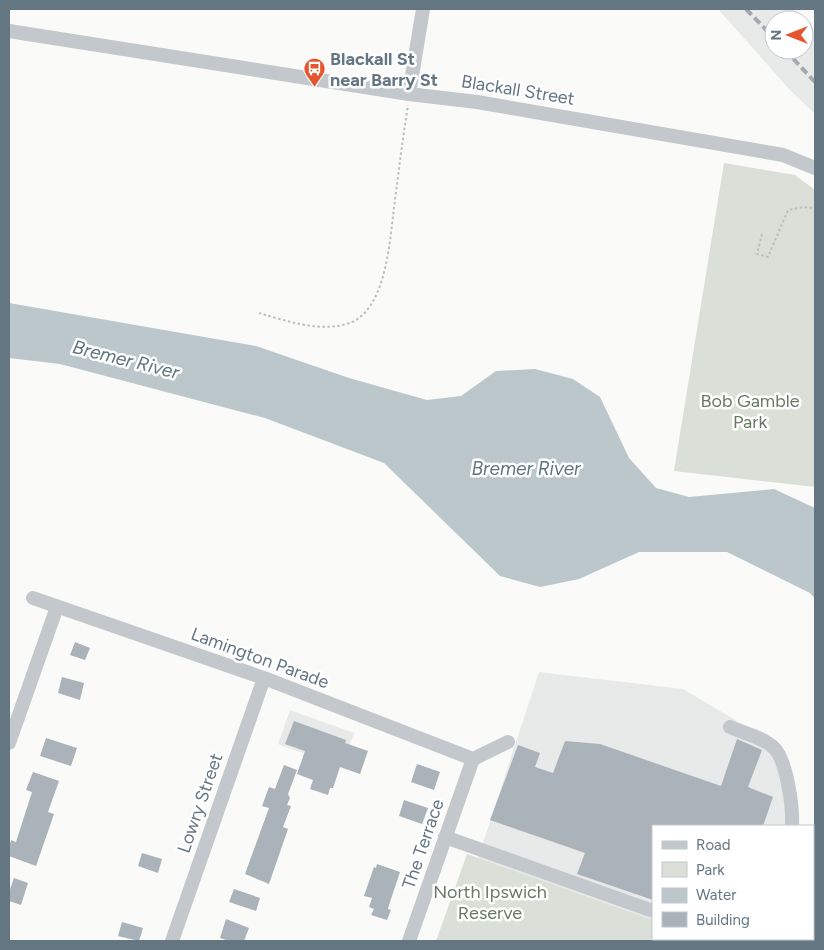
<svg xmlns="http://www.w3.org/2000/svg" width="824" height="950" font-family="Figtree,sans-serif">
  <rect width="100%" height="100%" fill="#fafaf8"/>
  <!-- built -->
  <path fill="#e8e9e9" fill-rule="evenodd" d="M718,9h77l20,22v83l-26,-25zM774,20h30v30h-30z
    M539,672l144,17 96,57 9,80h-135v94l-175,-62z
    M290,710l64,23 -12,34 -64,-23z"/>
  <!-- green -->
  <path fill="#dadfd7" d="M724,163l71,12 20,15v297l-141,-16z
    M467,854l186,66v19h54l7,2h-278z"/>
  <!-- water -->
  <path fill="#bbc7cb" d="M9,303l247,43 93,32 78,22 34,-4 35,-25 39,-2 38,10 27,18 29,61 27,30 33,9 85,-8 41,19v91l-5,-6 -83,-41h-88l-60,27 -39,8 -40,-11 -116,-113 -119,-45 -205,-54 -51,-6z"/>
  <!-- building -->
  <path fill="#aab3b9" d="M75,642l15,6 -5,12 -15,-5z
    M62,677l22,6 -4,17 -22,-7z
    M294,721l52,19 -1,3 23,8 -8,23 -20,-7 -7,21h-3l-2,7 -18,-6 3,-9 -16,-6 8,-23 -20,-7z
    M46,738l31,10 -6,18 -31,-10z
    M737,739l25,11 -14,37 25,10 -10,29h-110v74l-76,-26 8,-21 -95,-33 28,-75 22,8 -5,14 18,6 12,-32 35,3 121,42z
    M417,764l23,8 -6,18 -23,-8z
    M284,765l13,5 -9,24 2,4 -3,7 4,1 -8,21 5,2 -19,55 -24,-10 24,-66 -7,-2 7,-19 6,2z
    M33,772l26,9 -11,31 6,2 -18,52 -27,-10v-9l2,-7 5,2 16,-50 -6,-2z
    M404,800l24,8 -6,16 -23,-8z
    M142,853l20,6 -4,14 -20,-7z
    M377,864l23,8 -11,33 -1,4 3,1 -4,10 -16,-5 3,-6 -5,-2 3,-9 -8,-2 10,-29 2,1z
    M14,878l14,5 -7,22 -12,-4v-9z
    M234,889l26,9 -4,13 -27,-9z
    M226,919l23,9 -5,13h-15l-9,-3z
    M122,922l21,6 -4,13 -21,-5z"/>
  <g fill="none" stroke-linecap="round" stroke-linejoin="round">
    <!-- path -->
    <path stroke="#bbbfc2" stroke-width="2" stroke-dasharray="2.5 2.5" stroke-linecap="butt" d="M762,234l-5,20 11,3 20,-47 15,-3 12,1
      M259,313c28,8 65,21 93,9 36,-16 38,-88 43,-122 4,-32 8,-63 13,-95"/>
    <!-- minor -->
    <path stroke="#c3c8cc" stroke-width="14" d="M9,31l400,63 68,8 306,53 32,13
      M409,94l14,-85
      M33,598l231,80 209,81
      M730,727c13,6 32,10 43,20 14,12 20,61 19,79
      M9,743l48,-136
      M473,759l35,-17
      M445,837l208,74
      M731,939l7,2
      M172,941l92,-263
      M409,941l64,-182
      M752,941l2,-2"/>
    <!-- rail -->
    <path stroke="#a2aab0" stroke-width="4" stroke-dasharray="8 4" stroke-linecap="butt" d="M746,9l28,29
      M785,50l30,32"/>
  </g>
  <!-- icons -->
  <defs>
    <symbol id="bus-pin" viewBox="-11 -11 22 30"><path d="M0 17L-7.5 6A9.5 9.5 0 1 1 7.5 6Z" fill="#e4572e" stroke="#fff"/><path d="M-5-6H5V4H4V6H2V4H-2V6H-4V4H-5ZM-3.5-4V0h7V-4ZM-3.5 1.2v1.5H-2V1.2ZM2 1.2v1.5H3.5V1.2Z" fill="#fff"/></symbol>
  </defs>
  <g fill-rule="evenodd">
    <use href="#bus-pin" x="302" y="56" width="25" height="34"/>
  </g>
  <g text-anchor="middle" stroke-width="5" stroke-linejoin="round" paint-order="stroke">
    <!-- poi labels -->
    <g font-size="18" font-weight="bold" fill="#657683" stroke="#fff" text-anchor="start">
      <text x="330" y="65">Blackall St<tspan x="330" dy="21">near Barry St</tspan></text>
    </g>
    <!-- street labels -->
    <g font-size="18" fill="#657683" stroke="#fff">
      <text transform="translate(518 90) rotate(9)" y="6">Blackall Street</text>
      <text transform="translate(260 658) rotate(20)" y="6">Lamington Parade</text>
      <text transform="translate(200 803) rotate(-71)" y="6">Lowry Street</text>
      <text transform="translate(423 844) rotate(-71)" y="6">The Terrace</text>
    </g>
    <!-- park labels -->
    <g font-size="18" fill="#687a64" stroke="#fff">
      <text x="750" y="407">Bob Gamble<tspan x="750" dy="21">Park</tspan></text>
      <text x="490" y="898">North Ipswich<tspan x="490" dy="21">Reserve</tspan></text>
    </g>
    <!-- water labels -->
    <g font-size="19" font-style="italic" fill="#60757c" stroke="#fff">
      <text transform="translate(126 359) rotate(14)" y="7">Bremer River</text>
      <text x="526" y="475">Bremer River</text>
    </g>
  </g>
  <!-- border -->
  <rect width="824" height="950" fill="none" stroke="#657683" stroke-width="20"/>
  <!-- legend -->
  <rect x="652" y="825" width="162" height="115" fill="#ffffff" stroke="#c1c8cd"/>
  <rect x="662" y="841" width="25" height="8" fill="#c3c8cc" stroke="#c1c8cd"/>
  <text x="696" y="850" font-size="15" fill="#657683">Road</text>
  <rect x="662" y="862" width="25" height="15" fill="#dadfd7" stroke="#c1c8cd"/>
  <text x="696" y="875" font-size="15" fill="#657683">Park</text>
  <rect x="662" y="888" width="25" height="15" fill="#bbc7cb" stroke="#c1c8cd"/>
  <text x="696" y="900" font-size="15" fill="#657683">Water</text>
  <rect x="662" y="912" width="25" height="15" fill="#aab3b9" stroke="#c1c8cd"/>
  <text x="696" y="925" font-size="15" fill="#657683">Building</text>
  <!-- north arrow -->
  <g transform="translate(789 35) rotate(270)"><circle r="24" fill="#ffffff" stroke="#c1c8cd"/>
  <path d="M0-4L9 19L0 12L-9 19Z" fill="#e4572e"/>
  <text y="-8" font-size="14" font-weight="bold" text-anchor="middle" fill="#657683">N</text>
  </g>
</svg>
